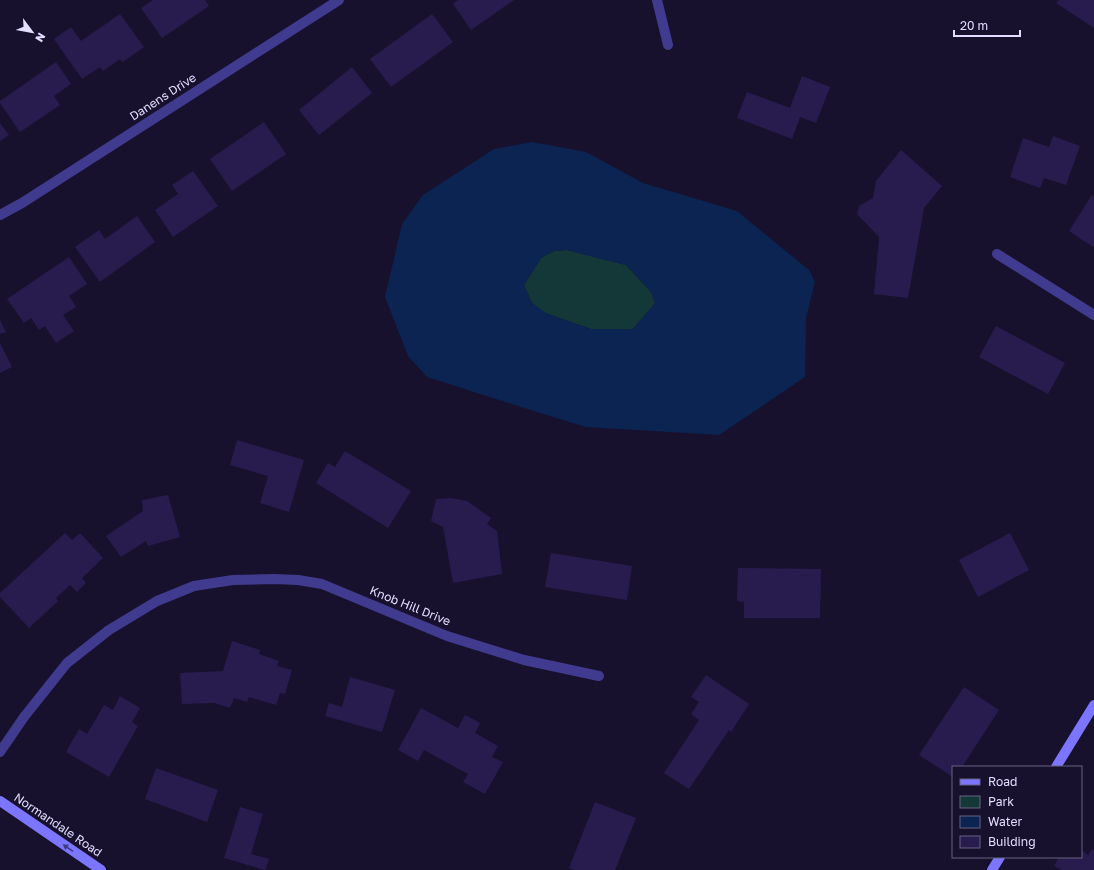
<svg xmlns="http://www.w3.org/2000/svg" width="1094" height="870" font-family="'Golos Text',sans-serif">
  <rect width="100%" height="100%" fill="#17112e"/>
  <!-- green -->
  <path fill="#143838" d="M567,250l59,15 25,27 4,11 -22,26h-42l-46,-16 -13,-10 -8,-18 17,-27 13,-7z"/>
  <!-- water -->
  <path fill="#0b2452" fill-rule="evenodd" d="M532,142l54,10 57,31 94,28 72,59 6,12 -9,36 -1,59 -86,58 -133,-8 -65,-20 -94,-30 -19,-21 -23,-59 17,-73 21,-29 71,-46zM567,250l59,15 25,27 4,11 -22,26h-42l-46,-16 -13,-10 -8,-18 17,-27 13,-7z"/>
  <!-- building -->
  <path fill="#281c4f" d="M153,0h52l4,6 -47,32 -21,-30z
    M458,0h56l-43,30 -18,-26z
    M1059,0h35v28l-38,-25z
    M120,14l24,33 -21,15 -3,-3 -17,12 -3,-4 -18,12 -28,-40 17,-12 10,14z
    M432,14l21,28 -62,45 -21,-28z
    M56,62l15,22 -17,12 6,9 -40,27 -20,-29v-2z
    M352,67l20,26 -53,42 -20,-25z
    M802,76l28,11 -14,36 -16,-6 -8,22 -55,-21 10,-26 43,16z
    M264,122l22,32 -54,37 -22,-32z
    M0,123l9,12 -9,6z
    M1053,136l27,10 -14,39 -22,-7 -4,10 -30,-11 13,-39 26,9z
    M901,150l41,36 -18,22 -16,90 -34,-4 5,-57 -22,-23 2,-8 14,-8 3,-17z
    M193,171l25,35 -45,31 -18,-27 23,-16 -6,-9z
    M1092,195l2,2v48l-1,2 -24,-16z
    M137,216l18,26 -55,40 -25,-35 24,-17 6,9z
    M69,257l18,27 -18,12 7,11 -13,8 11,16 -18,12 -11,-17 -6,4 -8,-12 -7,5 -17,-24z
    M0,320l6,12 -6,2z
    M996,326l69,37 -17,31 -69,-37z
    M0,343l12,24 -12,6z
    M237,440l67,20 -15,52 -29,-9 8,-27 -38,-11z
    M345,451l66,40 -23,37 -72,-45 12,-20 7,4z
    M168,495l12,42 -32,9 -2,-5 -25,16 -15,-21 37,-25 -1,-11z
    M451,498l16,3 24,17 -4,6 10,7 5,43 -49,9 -10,-56 -12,-6 5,-22z
    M65,533l7,7 8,-7 23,25 -21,20 4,5 -9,9 -7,-7 -14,13 2,3 -29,27 -29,-31v-4z
    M1010,533l19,37 -51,27 -19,-37z
    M551,553l81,13 -5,34 -82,-13z
    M738,568l83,1 -1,49h-76v-16l-7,-1z
    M232,641l28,9 -1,4 20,7 -2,5 15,4 -7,24 -5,-1 -4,12 -27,-8 -2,5 -13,-4 -4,10 -16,-5 -32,1 -2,-31 43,-2z
    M706,675l43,29 -18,28 -2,-2 -40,59 -25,-16 35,-53 -8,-6 8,-12 -8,-5z
    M350,677l45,13 -13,42 -57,-16 4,-13 13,4z
    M964,687l35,23 -37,57h-9v10l-34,-22z
    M120,696l20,12 -8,14 6,4 -29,51 -43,-25 13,-23 8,5 17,-29 9,5z
    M421,708l37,20 7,-13 15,8 -5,10 23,13 -6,11 11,5 -18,32 -22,-12 5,-8 -44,-24 -6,11 -20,-11z
    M156,768l62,22 -11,32 -62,-23z
    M595,802l41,16 -21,52h-40l-6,-2z
    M240,807l23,7 -12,40 18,5 -4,11 -41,-12z
    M1092,849l2,1v20h-32l-8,-4 5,-9h22v-7l7,5z"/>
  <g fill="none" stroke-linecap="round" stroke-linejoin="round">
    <!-- street -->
    <path stroke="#403b8e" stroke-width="10" d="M657,0l11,45
      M0,215l22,-12 317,-203
      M997,254l97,61
      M0,752l24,-35 43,-54 42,-33 48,-29 37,-15 39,-6 41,-1 24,1 24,4 125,52 77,24 75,16"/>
    <!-- secondary -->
    <path stroke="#7c75ff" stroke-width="10" d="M1056,767l38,-62
      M0,801l101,69
      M992,870l8,-13"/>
  </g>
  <!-- one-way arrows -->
  <defs><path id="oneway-solid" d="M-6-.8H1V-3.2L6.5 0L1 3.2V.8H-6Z"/></defs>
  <use fill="#3f3982" href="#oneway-solid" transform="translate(68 848) rotate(-146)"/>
  <g text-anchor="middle" stroke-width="4" stroke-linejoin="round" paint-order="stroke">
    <!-- street labels -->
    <g font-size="12" fill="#e3deff" stroke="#17112e">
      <text transform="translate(163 97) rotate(-33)" y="4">Danens Drive</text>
      <text transform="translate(410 606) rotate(22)" y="4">Knob Hill Drive</text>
      <text transform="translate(58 825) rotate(34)" y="4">Normandale Road</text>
    </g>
  </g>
  <!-- legend -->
  <rect x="952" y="766" width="130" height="92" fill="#17112e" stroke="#696382"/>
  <rect x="960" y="779" width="20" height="6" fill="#7c75ff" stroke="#696382"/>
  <text x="988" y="786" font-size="12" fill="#e3deff">Road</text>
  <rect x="960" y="796" width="20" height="12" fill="#143838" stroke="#696382"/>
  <text x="988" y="806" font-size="12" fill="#e3deff">Park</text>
  <rect x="960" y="816" width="20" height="12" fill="#0b2452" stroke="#696382"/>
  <text x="988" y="826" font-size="12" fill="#e3deff">Water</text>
  <rect x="960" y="836" width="20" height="12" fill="#281c4f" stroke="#696382"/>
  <text x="988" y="846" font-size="12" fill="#e3deff">Building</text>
  <!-- north arrow -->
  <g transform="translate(32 32) rotate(122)" stroke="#17112e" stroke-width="3" paint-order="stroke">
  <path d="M0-3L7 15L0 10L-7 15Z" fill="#e3deff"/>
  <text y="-6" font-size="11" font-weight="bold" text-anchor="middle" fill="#e3deff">N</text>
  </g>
  <!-- scale -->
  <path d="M954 30v6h66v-6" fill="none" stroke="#e3deff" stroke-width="2"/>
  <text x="960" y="30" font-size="12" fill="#e3deff" stroke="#17112e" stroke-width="3" paint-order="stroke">20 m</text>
</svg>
